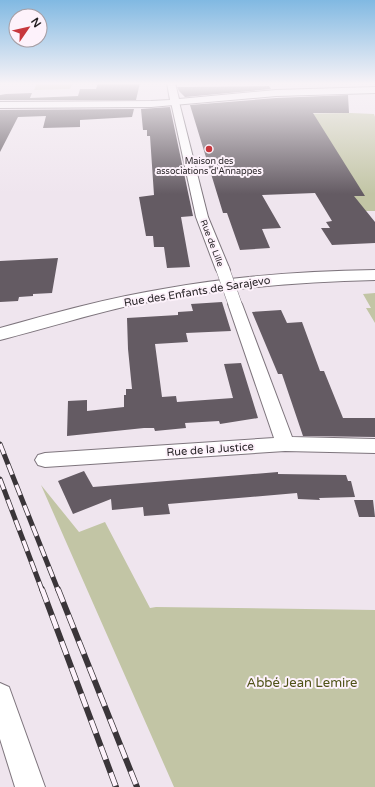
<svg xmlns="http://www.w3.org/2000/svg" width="375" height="787" font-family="'Varela Round',sans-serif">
  <rect width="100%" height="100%" fill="#efe5ee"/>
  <!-- green -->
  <path fill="#c2c5a5" d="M37,83h36l-3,6 -36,1z
    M351,113l23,1 1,3v94h-33l-52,-97z
    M375,293v30l-9,-15h5l-8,-14z
    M41,485l38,47 26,-10 45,86 6,-1 219,3v177h-201z"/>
  <!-- building -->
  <path fill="#645b63" d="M98,83h42l-4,17h-136v-5l6,-1 26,-1 -2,5 48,-2 2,-7h16z
    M269,86l2,3 -86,8 -6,-6 -2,-4z
    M348,95l1,18h-36l52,83h-11l21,26v21l-43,2 -11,-17h9l-4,-6 6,-1 -17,-28 -53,2 19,33 -19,1 8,19 -30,2 -13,-37h-4l-33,-108 86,-7z
    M170,107l23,109 -12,1 9,50 -23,1 -3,-21h-10l-1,-11h-7l-7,-39 15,-2 -4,-59h-3v-6h-4l-2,-21z
    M134,109l-2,8 -52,3v7l-37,1 3,-12 -28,1 -18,35v-42z
    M58,258l-6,35 -19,1v2l-14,1 -1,4 -18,1v-41z
    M222,302l9,29 -45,2 2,9 -33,2 7,53 14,-1 1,6 56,-4 -9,-34 17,-1 17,55 -38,6 -1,-3 -34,2 1,5 -31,3 -1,-3h-10l-77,8 1,-35 19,-1v11l37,-4v-12h2v-6h6l-4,-40 -1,-31 51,-3v-3l15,-1 -2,-7z
    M281,310l6,13 15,-1 18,49h4l19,47h32v19l-72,-1 -21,-62h-4l-26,-62z
    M84,471l9,16 185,-15v2l68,1 2,6h3l4,16 -36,1 1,2 -22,-1 -1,-6 -129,11 2,10 -26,2 -1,-9 -31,3 -1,-11 -38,15 -15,-33z
    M354,500h19l2,17h-16z"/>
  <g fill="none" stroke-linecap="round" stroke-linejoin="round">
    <defs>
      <path id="minor" d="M172,100h3l4,2 29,115 22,53 -2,3h-10l-2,-3 -20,-53 -25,-115z
        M235,300l5,1 2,3 50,133 83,2v14l-90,-2 -240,16 -7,-2 -3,-5 3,-5 7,-2 229,-15 -46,-134 2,-3z
        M0,683l9,4 36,100h-30l-15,-48z"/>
      <path id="tertiary" d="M167,83h8l4,16 97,-9 99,-3v6l-99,3 -125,11 -151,1v-6l151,-1 19,-1z"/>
      <path id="secondary" d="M375,270v10c-82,2 -163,9 -243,25 -45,10 -88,24 -132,35v-12c54,-15 108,-30 163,-39 70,-13 141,-18 212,-19z"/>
    </defs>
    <!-- minor casing -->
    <use href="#minor" stroke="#7e757d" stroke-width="2"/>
    <!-- tertiary casing -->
    <use href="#tertiary" stroke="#7e757d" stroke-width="2"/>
    <!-- secondary casing -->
    <use href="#secondary" stroke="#7e757d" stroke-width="2"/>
    <!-- minor -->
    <use href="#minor" fill="#fff" fill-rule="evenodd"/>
    <!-- tertiary -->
    <use href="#tertiary" fill="#fff" fill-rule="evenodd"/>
    <!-- secondary -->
    <use href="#secondary" fill="#fff" fill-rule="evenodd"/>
    <defs>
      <path id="rail-far1" d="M0,444l58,146
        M0,479l42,111"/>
      <path id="rail" d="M42,589l74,198
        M58,589l79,198"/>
    </defs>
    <!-- rail-far1 casing -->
    <use href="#rail-far1" stroke="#3a3539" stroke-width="5"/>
    <!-- rail casing -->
    <use href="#rail" stroke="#3a3539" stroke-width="6"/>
    <!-- rail-far1 -->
    <use href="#rail-far1" stroke="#fdf2fb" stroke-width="3.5" stroke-dasharray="11" stroke-linecap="butt"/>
    <!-- rail -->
    <use href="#rail" stroke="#fdf2fb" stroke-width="4.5" stroke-dasharray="14" stroke-linecap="butt"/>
    <defs>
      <path id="minor-bridge" d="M223,270l12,34"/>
    </defs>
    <!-- minor-bridge casing -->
    <use href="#minor-bridge" stroke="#7e757d" stroke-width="14" stroke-linecap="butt"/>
    <!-- minor-bridge -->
    <use href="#minor-bridge" stroke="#fff" stroke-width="13"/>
  </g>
  <!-- sky -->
  <linearGradient id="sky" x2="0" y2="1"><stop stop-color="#81b9e2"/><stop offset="0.43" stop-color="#f8f3f7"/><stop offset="1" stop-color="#f8f3f7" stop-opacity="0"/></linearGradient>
  <rect width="375" height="194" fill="url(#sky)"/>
  <!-- markers -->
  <circle fill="#c7373d" stroke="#fdf2fb" stroke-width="1.5" cx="209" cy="149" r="4"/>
  <g text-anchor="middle" stroke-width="4" stroke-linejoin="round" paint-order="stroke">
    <!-- far-poi labels -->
    <g font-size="9" fill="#231f22" stroke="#fdf2fb">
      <text x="209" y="164">Maison des<tspan x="209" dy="10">associations d'Annappes</tspan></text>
    </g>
    <!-- far-street labels -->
    <g font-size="9" fill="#231f22" stroke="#fdf2fb">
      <text transform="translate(212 243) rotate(69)" y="3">Rue de Lille</text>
    </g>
    <!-- street labels -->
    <g font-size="11" fill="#231f22" stroke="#fdf2fb">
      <text transform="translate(197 291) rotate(-9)" y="4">Rue des Enfants de Sarajevo</text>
      <text transform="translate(210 449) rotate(-4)" y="4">Rue de la Justice</text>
    </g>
    <!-- near-park labels -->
    <g font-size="13" fill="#4f5217" stroke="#fdf2fb">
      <text x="302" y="687">Abbé Jean Lemire</text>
    </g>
  </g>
  <!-- north arrow -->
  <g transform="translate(28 28) rotate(56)"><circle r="19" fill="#fdf2fb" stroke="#a69ea4"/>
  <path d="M0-3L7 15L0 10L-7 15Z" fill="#c7373d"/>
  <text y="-6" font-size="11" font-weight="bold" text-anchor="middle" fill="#231f22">N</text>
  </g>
</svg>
